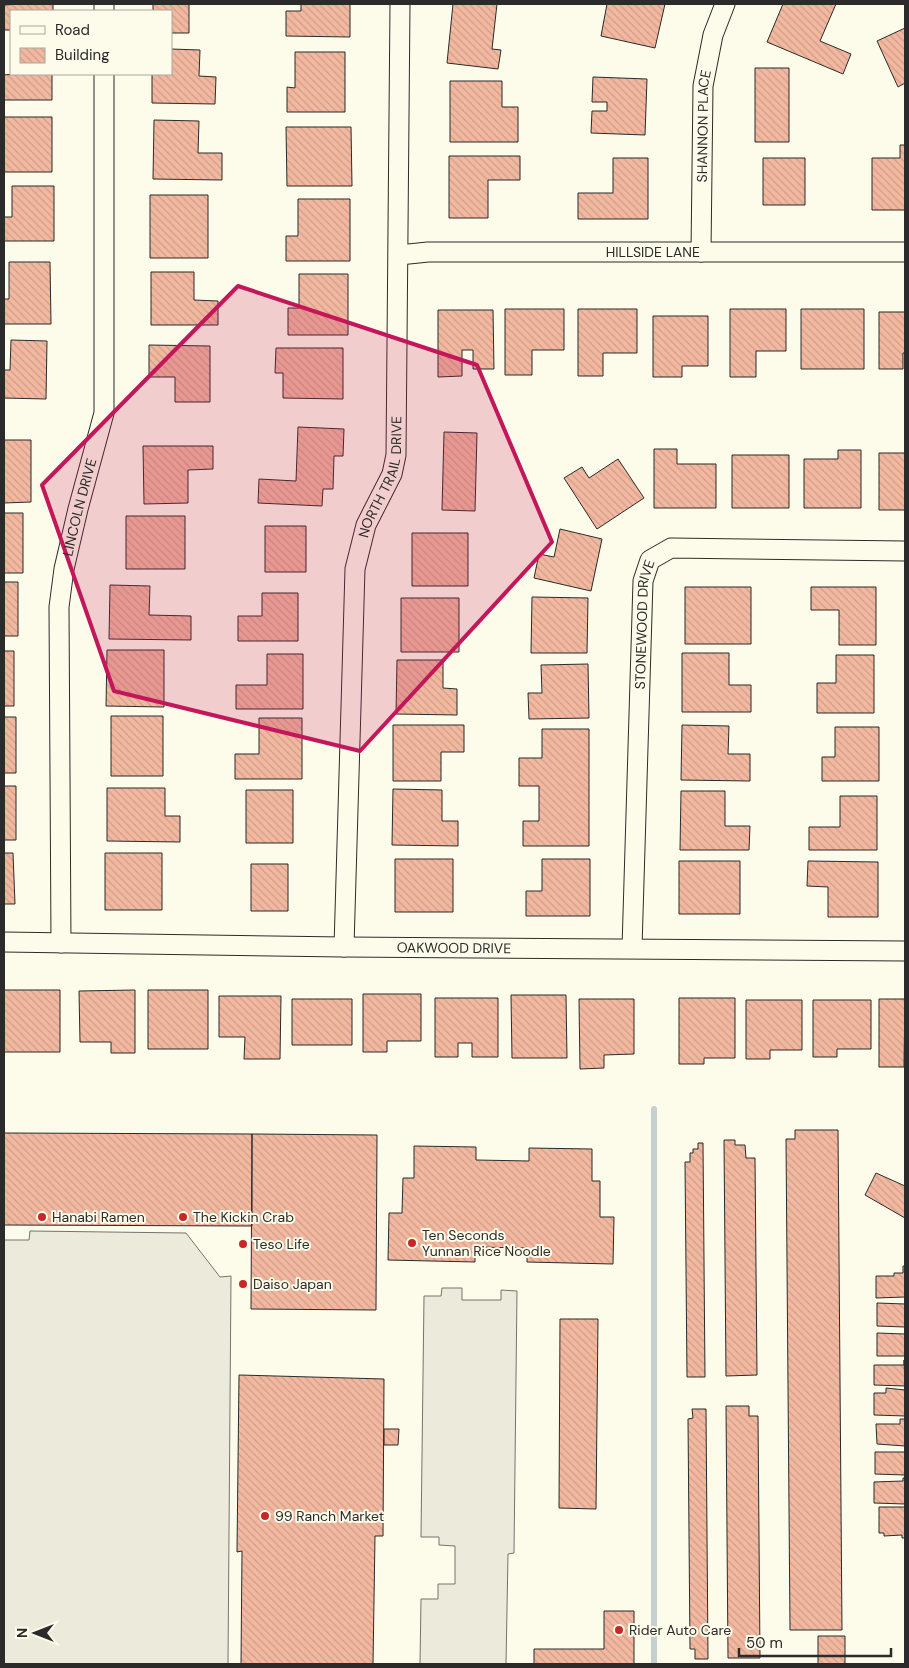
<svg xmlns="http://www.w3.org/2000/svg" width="909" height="1668" font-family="'DM Sans',sans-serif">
  <defs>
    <pattern id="building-back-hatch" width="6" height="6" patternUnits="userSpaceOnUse" patternTransform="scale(1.25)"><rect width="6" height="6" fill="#f2b8a0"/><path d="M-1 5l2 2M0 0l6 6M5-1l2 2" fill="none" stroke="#d09e8a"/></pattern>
  </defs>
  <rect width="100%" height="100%" fill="#fdfbea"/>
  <!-- parking -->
  <path fill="#eceadb" stroke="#74746e" d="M30,1231l156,2 34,44 11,-1 -3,388h-224v-424h25z
    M442,1288h20v12h39v-10l16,1 -3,262 -6,1 -2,110h-86l1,-65h17v-15h17v-38l-16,-1v-8h-18l3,-241h17z"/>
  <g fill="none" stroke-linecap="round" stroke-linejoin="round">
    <!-- stream -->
    <path stroke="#c7d0d0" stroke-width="6" d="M654,1109v555"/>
  </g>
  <!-- building -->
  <path fill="url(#building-back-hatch)" stroke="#2b2b2b" d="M22,4h31v7h-42v19h-7v-25z
    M153,4h36v29h-18v-22h-18z
    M301,4h49v33l-64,-1v-25h15z
    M453,4h44l-5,45 9,1 -3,19 -51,-6z
    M607,4h58l-10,44 -54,-12z
    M783,4h53l-16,37 31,13 -8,20 -76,-32z
    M905,28v55l-7,4 -21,-46z
    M171,49l29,1 -1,26 17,1 -1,27 -63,-1v-29h19z
    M295,52h50v60h-58v-25l8,1z
    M755,68h34v74h-34z
    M14,74h38v26h-48v-25z
    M593,77l54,2 -2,56 -54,-2 1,-22h15v-9h-15z
    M450,81h52v26h16v35h-68z
    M4,117h48v55h-48z
    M154,120l45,1 -1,32h24v27l-69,-1z
    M286,127h65l1,59h-65z
    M900,145h5v65h-33v-52h28z
    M449,156h71v24h-32v38h-39z
    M613,158h35v61h-70v-26h35z
    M763,158h42v47h-42z
    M12,186h42v55h-50v-24h8z
    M150,195h58v63h-58z
    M298,199h52v62h-64v-25h12z
    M9,262h41l1,62h-47v-25h5z
    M151,272h43v28l24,1v24h-67z
    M299,274h49v61h-60v-27h11z
    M505,309h59v41h-32v25h-27z
    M578,309h59v44h-34v23h-25z
    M730,309h56v42h-30v26h-26z
    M801,309h63v60h-63z
    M438,310h55l1,59h-21v-19h-11v26l-24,1z
    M879,312h26v41h-2v16h-24z
    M653,316h55v50h-26v11h-29z
    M11,340l36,1 -1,58 -42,-1v-28h6z
    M149,345l61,1v56h-35v-25h-26z
    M276,348h67v51l-60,-1v-25h-8z
    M298,427l46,2 -1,27h-9l-1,33h-10l-1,17 -64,-3 1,-24 37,2z
    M444,432l33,1 -2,78 -33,-1z
    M4,440h27v62l-27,1z
    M143,446h70v23l-25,1v33l-44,1z
    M654,449h23v15h39v44h-62z
    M838,450h23v58h-57v-49h34z
    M879,453h26v57h-26z
    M732,455h57v53h-57z
    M618,459l26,39 -47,31 -33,-51 18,-11 7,11z
    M4,513h19v60h-19z
    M126,516h59v53h-59z
    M265,526h41v46h-41z
    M560,529l42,10 -11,52 -57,-13 5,-24 15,3z
    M412,533h56v53h-56z
    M4,582h14v54h-14z
    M110,585l40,1 -1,29 42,1v24l-82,-1z
    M685,587h66v57h-66z
    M811,587h65v58h-37v-35h-28z
    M262,593h36v48h-60v-25h24z
    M532,597l56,1 -1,55h-56z
    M401,598h58v54h-58z
    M107,650h57v57l-58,-1z
    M4,651h10v55h-10z
    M682,653h47v32h22v27h-69z
    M267,654h36v55h-67v-24h31z
    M836,655h38v58h-57v-30h19z
    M397,660h46v28l14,1v26l-61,-1z
    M588,664l1,54 -60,1 -1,-26h14l-1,-28z
    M111,716h52v60h-52z
    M4,717h12v56h-12z
    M259,718h43v61h-67v-25h24z
    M393,725h71v27h-23v29h-48z
    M682,725l47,1 -1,28h22v27l-69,-1z
    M835,727h44v54h-57v-24h13z
    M542,729h47v117h-66v-25h16v-35h-20v-28h23z
    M4,786h12v54h-12z
    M107,788h58v28h15v26l-73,-1z
    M393,789l49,1v31h16v25l-66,-1z
    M246,790h47v53h-47z
    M681,791h44v35h25l-1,24h-69z
    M840,796h37v54h-68v-23h31z
    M4,853h9l2,51h-11z
    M105,853h57v57h-57z
    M395,859h58v53h-58z
    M542,859h48v57h-64v-25h16z
    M679,861h61v53h-61z
    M808,861l70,1v55h-50v-30l-21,-1z
    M251,864h37v47h-37z
    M4,990h56v62h-56z
    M135,990v63h-24v-11h-31l-1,-51z
    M148,990h60v59h-60z
    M363,994h58v47h-34v11h-24z
    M511,995h55l1,63h-55z
    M219,996h62l-1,63h-36l1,-22h-26z
    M435,998h63v59h-26v-14h-14v14h-23z
    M679,998h56v60h-31v6h-25z
    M292,999h60v46h-60z
    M579,999h55v55l-30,1v13l-24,1z
    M879,999h26l-1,68h-25z
    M746,1000h56v50h-32v9h-24z
    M813,1000h58v49h-34v8h-24z
    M795,1130h43l4,500h-52l-4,-491h9z
    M4,1133l248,1v92l-248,-1z
    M252,1134l125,1 -1,175 -125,-1z
    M724,1140h11v5h10l1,13h9l2,217 -31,1z
    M698,1143h5l2,234h-18l-2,-215h5v-9h3v-4h5z
    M414,1146l62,1v13l53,1v-13l63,1v32h8v36h14l-1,47 -86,-2v-14l-52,-1v15l-87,-2 1,-47h13l1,-35h11z
    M876,1173l29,13v32l-40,-23z
    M903,1266h2v31l-29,1v-22h18v-3h9z
    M877,1303l28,1v23l-28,-1z
    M560,1319h38l-2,190 -37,-1z
    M877,1333l28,1v22h-28z
    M904,1360l1,26 -31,-1v-20h30z
    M239,1375l145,4 -1,157h-8l-2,128h-132l1,-113 -5,1z
    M886,1388l19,2v26l-31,-1v-22h12z
    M726,1406h23v10h9l2,242h-32z
    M692,1409h14l2,250h-13v-10h-5l-2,-230 5,-1z
    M900,1419h5v27l-28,-2 -1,-20h24z
    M384,1429h15l-1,16h-14z
    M875,1452h30v23l-30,-1z
    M903,1478h2v26l-31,-1v-21l29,-1z
    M879,1507h26v31h-3v-3l-18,1v-3h-5z
    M604,1611h30v53h-100v-15h70z
    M818,1636h27v28h-27z"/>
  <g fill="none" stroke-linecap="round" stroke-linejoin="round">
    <defs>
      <g id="minor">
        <path d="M104,11v-7"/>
        <path id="s1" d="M701,252l2,-166 10,-51 12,-31"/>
        <path id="s2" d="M399,255l29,-3h477"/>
        <path id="s3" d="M4,942l340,5 561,4"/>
        <path id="s4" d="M61,943l-2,-336 5,-38 14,-60 26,-96v-339"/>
        <path id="s5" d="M344,947l11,-378 11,-44 26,-51 4,-19 4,-451"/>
        <path id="s6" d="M632,948l11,-367 7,-21 21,-12 234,3"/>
      </g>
    </defs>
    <!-- minor casing -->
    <use href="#minor" stroke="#2b2b2b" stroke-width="21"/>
    <!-- minor -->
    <use href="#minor" stroke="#fdfbea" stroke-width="19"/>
  </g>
  <!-- marked area -->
  <path fill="#c2185b" fill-opacity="0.2" stroke="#c2185b" stroke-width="4" stroke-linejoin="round" d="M238,286l239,79 75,177 -192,209 -246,-60 -72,-206z"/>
  <!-- markers -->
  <g fill="#c62828" stroke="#fdfbea" stroke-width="2">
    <circle cx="42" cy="1217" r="5"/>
    <circle cx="183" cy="1217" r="5"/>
    <circle cx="412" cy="1243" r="5"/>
    <circle cx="243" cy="1244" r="5"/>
    <circle cx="243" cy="1284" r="5"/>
    <circle cx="265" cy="1516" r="5"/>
    <circle cx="619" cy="1630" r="5"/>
  </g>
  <g text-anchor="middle" stroke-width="4" stroke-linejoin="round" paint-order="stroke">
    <!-- street labels -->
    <g font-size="14" fill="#2b2b2b" stroke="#fdfbea">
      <text dy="5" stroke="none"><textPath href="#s1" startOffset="126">SHANNON PLACE</textPath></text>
      <text dy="5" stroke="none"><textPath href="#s2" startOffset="254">HILLSIDE LANE</textPath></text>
      <text dy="5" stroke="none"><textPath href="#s5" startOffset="475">NORTH TRAIL DRIVE</textPath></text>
      <text dy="5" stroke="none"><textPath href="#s4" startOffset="438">LINCOLN DRIVE</textPath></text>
      <text dy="5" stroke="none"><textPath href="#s6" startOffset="324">STONEWOOD DRIVE</textPath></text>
      <text dy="5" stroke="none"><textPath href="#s3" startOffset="450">OAKWOOD DRIVE</textPath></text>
    </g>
    <!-- poi labels -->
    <g font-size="14" fill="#2b2b2b" stroke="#fdfbea" text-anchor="start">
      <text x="52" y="1222">Hanabi Ramen</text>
      <text x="193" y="1222">The Kickin Crab</text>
      <text x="422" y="1240">Ten Seconds<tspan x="422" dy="16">Yunnan Rice Noodle</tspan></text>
      <text x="253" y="1249">Teso Life</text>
      <text x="253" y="1289">Daiso Japan</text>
      <text x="275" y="1521">99 Ranch Market</text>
      <text x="629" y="1635">Rider Auto Care</text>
    </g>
  </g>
  <!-- border -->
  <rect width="909" height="1668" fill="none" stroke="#2b2b2b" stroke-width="10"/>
  <!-- legend -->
  <rect x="10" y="10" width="162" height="65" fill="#fdfbea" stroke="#a9a89e"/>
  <rect x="20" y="26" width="25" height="8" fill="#fdfbea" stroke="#a9a89e"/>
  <text x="55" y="35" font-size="15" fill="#2b2b2b">Road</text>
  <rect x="20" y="48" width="25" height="15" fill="url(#building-back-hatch)" stroke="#a9a89e"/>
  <text x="55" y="60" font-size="15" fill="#2b2b2b">Building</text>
  <!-- north arrow -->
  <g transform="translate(35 1633) rotate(270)" stroke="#fdfbea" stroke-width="4" paint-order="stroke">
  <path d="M0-4L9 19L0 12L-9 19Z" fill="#2b2b2b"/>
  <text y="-8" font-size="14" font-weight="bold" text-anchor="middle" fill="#2b2b2b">N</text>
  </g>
  <!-- scale -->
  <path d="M739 1648v8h152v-8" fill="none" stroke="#2b2b2b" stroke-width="2.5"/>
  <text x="746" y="1648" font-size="15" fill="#2b2b2b" stroke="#fdfbea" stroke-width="4" paint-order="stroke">50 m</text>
</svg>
